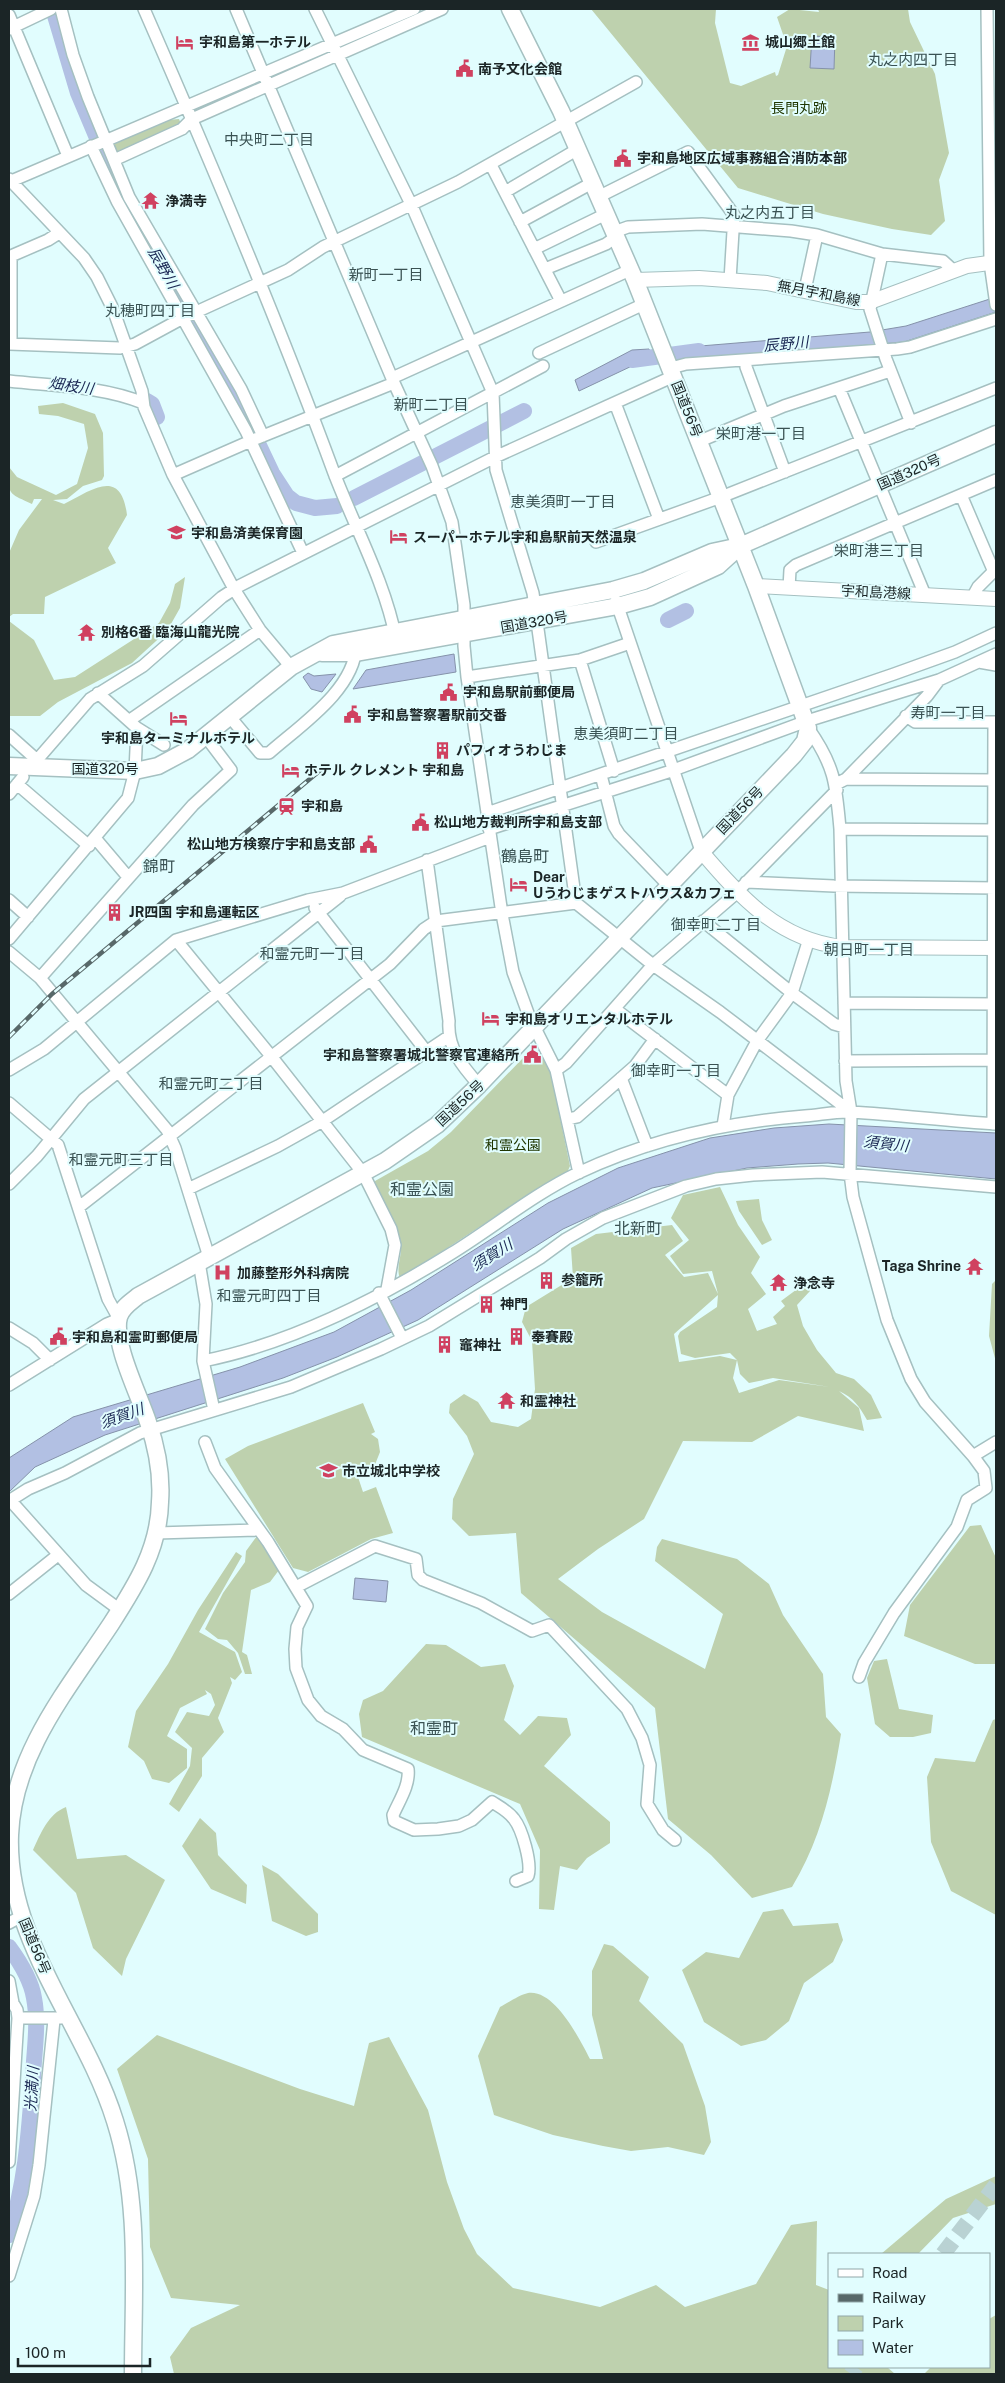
<svg xmlns="http://www.w3.org/2000/svg" width="1005" height="2383" font-family="'Public Sans','Noto Sans JP',sans-serif">
  <rect width="100%" height="100%" fill="#e1fdfe"/>
  <!-- green -->
  <path fill="#bed1ae" fill-rule="evenodd" d="M591,9h125l-1,14 15,60 11,3 34,-14 1,4 2,-1 9,-29 -10,-29 13,-8 29,3 -1,-3h90l2,13 25,52 14,79 -10,27 6,41 -14,14 -39,-6 -69,-15 -85,-26z
    M179,119l2,5 -64,30 -5,-12 55,-22z
    M63,403l32,11 8,19 1,43 -2,4 -19,6 -16,13 -14,1 11,4c28,-14 57,-37 63,11l-19,33 8,15 -71,34 -1,17h-31l-4,3v-64l10,-23 23,-31h-8l-2,5c-26,-12 -23,-9 -23,-37l8,10 39,18 21,-11 11,-36 -4,-24 -26,-8 -19,-2 -1,-8z
    M185,577l-5,31 -13,23 -35,32 -74,39 -18,14h-31v-95l25,19 20,40 21,-3 84,-54 11,-20 5,-19z
    M544,1056l5,8 21,102 -3,7 -60,36 -107,70c-4,-12 1,-20 1,-31 0,-17 -20,-47 -27,-62l1,-5 53,-30 23,-19 72,-74 6,7z
    M720,1187l18,38 22,32 -9,16 15,21 -18,15 9,22 20,-7 -4,-7 12,-11 -4,-5 23,-17 6,7 -13,14 6,21 14,24 19,23 18,6 17,16 11,23 -15,2c-8,-14 -13,-22 -28,-29l20,17 5,23 -66,-15 -46,26 -69,-1 -39,78 -46,30 -40,30 44,33 103,57 18,-55 -68,-53 2,-14 5,-8 75,20 32,25 14,31 40,59 3,43 15,17c-9,55 -20,105 -49,153l-40,11 -41,-43 -43,-36 -13,-111 -134,-115 -5,-60 -47,3 -17,-17 1,-20 21,-45 -7,-18 -18,-23 1,-9 14,-10 14,8 13,20 27,5 13,-8 4,-30 -3,-48 -10,-19 4,-15 47,-29 -2,-30 25,-14 76,-9 11,16 -18,14 19,22 24,-4 10,21 -6,-23 -29,3 -13,-18 19,-16 -18,-22 12,-23zM718,1295l-1,12 -37,25 -2,4 3,18 14,4 35,-5 7,7 -17,-4 -41,6 -5,-28zM737,1360l3,14 9,9 24,-5 57,9 -51,-7 -40,13 -6,-15z
    M759,1199l3,21 10,20 -10,5 -23,-34 -3,-10z
    M996,1280v82l-7,-26 3,-52z
    M363,1403l12,29 -4,2 7,5 2,13 -6,15 -17,7 6,18 13,-5 17,46 -22,6 -63,33 -15,-4 -68,-109 23,-13z
    M981,1525l15,33v106h-21l-71,-28 6,-31 60,-79z
    M257,1536l22,34 -9,12 -19,8 -9,62 5,3 5,19h-7l-7,-21 -11,-13 -9,-1 -13,-10 18,-36 22,-31 1,-11z
    M236,1552l6,4 -43,76 36,20 7,20 -7,8 -5,-3 2,6 -14,35 6,14 -22,26v18l-23,36 -10,-8 21,-38 2,-18 -17,-16 12,-20 22,4 6,-11 -4,-11 -6,-4 2,4 -27,14 -13,28 20,13v19l-18,15 -17,-4 -8,-18 -16,-14 8,-36 32,-47 30,-54z
    M426,1644l20,1 35,22 24,-3 9,22 -10,34 16,15 18,-19 29,2 4,17 -27,31 66,56v21l-23,15 -10,12 -17,-4 -6,44 -15,-1 1,-59 -20,-46 -158,-67 -3,-23 4,-14 20,-9z
    M887,1659l12,50 34,6 -2,18 -18,4h-23l-15,-13 -8,-46 7,-17z
    M996,1719v196l-45,-24 -20,-49 -4,-65 8,-19 40,4 18,-42z
    M66,1807l11,52 49,-4 39,25 -39,79 -4,17 -29,-28 -17,-55 -43,-43c8,-17 15,-36 33,-43z
    M200,1818l16,15 2,22 29,30 -1,19 -35,-15 -29,-43z
    M262,1865l16,9 40,40v18l-12,4 -34,-15z
    M783,1909l10,17 45,-3 5,17 -10,22 -29,21 -15,38 -23,19 -25,6 -37,-24 -22,-52 24,-18 33,6 24,-46z
    M604,1944l9,2 36,31 -10,24 44,43 22,62 6,36 -7,13 -36,-8 -37,4 -28,-5 -50,-11 -59,-20 -16,-59 22,-49c8,-4 19,-12 28,-14 27,-4 52,47 62,66h13l-11,-44v-44z
    M157,2035l143,54 54,17 15,-63 20,-6 39,73 19,72 17,47 13,25 36,34 87,19 56,-22 29,22 71,-23 35,-59 26,-4 -1,64 13,5v77h58l8,7h-721l-4,-17 21,-29 49,-23 -69,-7 -21,-51 -2,-88 -31,-90z
    M996,2176v28l-43,14 -35,36h-37l65,-55z
    M996,2315v59h-72l7,-7h58v-48z"/>
  <!-- water -->
  <path fill="#b2c0e3" stroke="#8592aa" d="M812,36l23,1 -1,32 -24,-1z
    M996,297v15l-92,30 -224,19 -4,-13 194,-16 36,-6z
    M649,349l5,14 -20,2 -55,26 -4,-11 57,-30z
    M454,654l2,18 -103,17 13,-19z
    M308,673l6,3 22,-2 -14,18 -11,-3 -8,-12z
    M829,1124l167,9v46l-168,-16 -30,1 -51,4 -95,20 -89,41 -145,91 -81,37 -54,21 -178,57 -70,32 -26,25v-34l64,-41 167,-50 94,-35 77,-42 137,-87 70,-35 92,-30 64,-10z
    M355,1578l33,3 -2,21 -33,-3z"/>
  <g fill="none" stroke-linecap="round" stroke-linejoin="round">
    <!-- river -->
    <path stroke="#b2c0e3" stroke-width="16" d="M53,9l25,84 43,102 117,206 34,72 15,23 9,7 19,5 22,-2
      M632,360l67,-9
      M147,401l5,3 5,13
      M354,498l170,-87
      M668,620l18,-9
      M9,1947c11,15 22,32 25,51 5,26 0,53 -1,80 -4,53 -7,105 -24,157"/>
    <!-- highway-tunnel -->
    <path stroke="#b9d2d3" stroke-width="16" stroke-dasharray="16 8" stroke-linecap="butt" d="M943,2254l53,-69
      M851,2374l5,-7"/>
    <defs>
      <path id="minor" d="M61,9l12,46 15,42 41,100 112,192 22,47
        M144,9c67,153 132,307 190,464 21,55 51,109 62,166
        M315,9l96,195 82,189 3,77 37,123 43,310 77,62 67,47 131,100
        M987,9l3,254 6,42
        M9,15l59,141
        M9,29l42,-20
        M91,146l26,55 129,230 57,122
        M114,160l68,-31 10,-10 250,-110
        M491,165l70,136
        M9,179l75,79 13,19 16,32 29,82 2,16 29,68 61,114 26,41 31,37
        M9,182l405,-173
        M505,192l73,-43
        M598,197l90,-45 46,63 -4,65
        M520,222l72,-39
        M614,232l14,-5 74,-3 89,7 26,4 65,19 61,7 11,10
        M534,249l72,-35
        M882,254l-12,55 16,50 25,64
        M545,269l61,-25 10,-7
        M805,290l12,-55
        M9,344l111,4 15,-4 48,-26 105,-48 35,-23 135,-65 178,-100
        M11,344v-88l37,-16 11,-7
        M539,353l105,-49
        M746,360v7l39,105
        M671,368l15,-4 211,-15 13,-2 86,-28
        M392,378l238,-108
        M9,381c43,5 93,5 134,22
        M394,383l38,83 20,56 12,83v41l3,31 35,237 11,58 16,44 27,54 23,103
        M839,388l86,207
        M615,403l44,116
        M700,441l84,-35 106,-35
        M173,475l80,-35 141,-57 -158,-374
        M335,476l208,-110
        M961,495l33,77
        M596,542l125,-45 275,-109
        M789,588l1,-18 6,-5 200,-85
        M972,598l6,-11 18,-18
        M616,601l85,250
        M580,660l34,111
        M979,662l17,3
        M467,677l113,-17 50,-17
        M906,716l9,6h81
        M230,717l30,36h9c29,-26 86,-63 87,-107
        M130,720l130,-90
        M137,728l27,17
        M808,728c27,38 28,56 32,101l6,252 5,31 -1,61 3,24 34,123 24,59 14,23 48,54 23,-14
        M9,735l28,25 53,-61 53,-33 79,-69 17,-11 256,-129 179,-81
        M601,775l13,51 5,8 49,51
        M846,779l81,-83 12,-16
        M17,784l72,62
        M836,784l10,-5 150,1
        M9,794l14,-17
        M487,813l407,-139 61,-22 41,-19
        M489,829l179,-57 139,-51 132,-41 57,-26
        M840,829l156,1
        M95,838l33,39
        M427,860l22,161c-2,27 13,45 30,64
        M746,882l88,4 162,2
        M9,900l19,17
        M315,908l111,143
        M703,921l89,72 42,31 10,3
        M9,939l119,-141 7,-27 2,-43 -39,-35
        M176,940l95,116 92,117 28,56 4,16 -8,44
        M9,952l31,26 127,152 8,18 34,109
        M40,978l153,-173 38,-35 -25,-33
        M844,1003l152,1
        M615,1009l113,86 -5,31
        M845,1061l151,-1
        M9,1070l35,-21 132,-109 132,-40 35,-7 147,-56
        M556,1070l10,-7 87,-98 80,-69 104,-106
        M621,1078l26,68
        M728,1095l29,-54 35,-48 17,-54
        M9,1103l49,42 50,154 11,20 -12,5 -98,61
        M568,1119l9,-2 58,-51 20,-27
        M993,1124l1,-402
        M9,1184l28,-28 47,-57 256,-203
        M188,1189l90,-43 43,-24 127,-85
        M79,1207l311,-243 34,-35 12,-8 140,-18
        M199,1262l7,42 -3,57 11,49
        M379,1293l23,45
        M9,1328l24,15 17,17
        M203,1361c86,-17 175,-62 249,-108 42,-26 82,-59 126,-80 72,-34 149,-51 227,-57 15,-1 31,-5 47,-4 48,3 96,9 144,12
        M205,1442l10,26 53,74 39,64 -10,21 -2,22 1,19 12,32 13,16 22,13 20,21 45,19c2,16 -9,32 -15,46l1,6 20,9 24,-1 21,-3 13,-6 20,-18c8,5 16,9 22,17 8,10 18,44 14,57l-12,5
        M10,1500l76,85 34,25
        M9,1501l19,-12 37,-16 75,-40 151,-46 90,-38 48,-23 111,-68 26,-19 37,-21 83,-32 30,-7 37,-4 69,-3 174,15
        M157,1533l100,-3
        M296,1587l79,-41 41,13 2,16 5,5 58,23 51,28 17,-6 78,84 15,29 8,27 -3,39 16,26 12,10
        M9,1594l49,-39
        M859,1677l5,-14 30,-50 63,-86 10,-27 19,-12 -2,-17 -11,-15
        M9,1923l13,-7
        M9,1981l4,22
        M9,2003h4l4,7 1,8 -9,144
        M18,2018h43
        M9,2276l25,-80 5,-31 15,-145"/>
      <path id="major" d="M635,280l64,-2 68,5 89,19h14l97,-36 29,-4
        M756,586l240,13
        M701,851c39,46 78,89 141,96l154,1"/>
      <path id="highway" d="M322,653h34l262,-47 32,-9 68,-31 22,-20
        M9,766l126,5 23,-5 30,-16 103,-83 42,-23 280,-54 31,-9 68,-29 28,-6 256,-112
        M133,2374c0,-85 8,-171 -18,-253 -30,-97 -109,-180 -105,-286 3,-81 58,-146 101,-211 25,-39 48,-75 49,-122 2,-27 -3,-54 -12,-80 -8,-25 -36,-80 -29,-105 3,-10 12,-15 19,-21l247,-135 52,-36 42,-40 315,-330 11,-14 3,-13 -52,-142 -121,-306 -74,-169 -51,-102"/>
    </defs>
    <!-- minor casing -->
    <use href="#minor" stroke="#a5c0c1" stroke-width="14"/>
    <!-- major casing -->
    <use href="#major" stroke="#a5c0c1" stroke-width="16"/>
    <!-- highway casing -->
    <use href="#highway" stroke="#a5c0c1" stroke-width="19"/>
    <!-- minor -->
    <use href="#minor" stroke="#fff" stroke-width="11"/>
    <!-- major -->
    <use href="#major" stroke="#fff" stroke-width="14"/>
    <!-- highway -->
    <use href="#highway" stroke="#fff" stroke-width="16"/>
    <defs>
      <path id="rail" d="M9,1037l43,-43 271,-226"/>
    </defs>
    <!-- rail casing -->
    <use href="#rail" stroke="#586869" stroke-width="4.5"/>
    <!-- rail -->
    <use href="#rail" stroke="#e1fdfe" stroke-width="2.5" stroke-dasharray="8" stroke-linecap="butt"/>
  </g>
  <!-- icons -->
  <defs>
    <symbol id="hotel-bare" viewBox="-9 -9 18 18"><path d="M-6-4.5h1.5V1H6V5H4.5V3h-9V5H-6ZM-4 0a1.8 1.8 0 1 1 3.6 0ZM.5 0V-2.5h3Q6-2.5 6 0Z" fill="#d04160" stroke="#e1fdfe" stroke-width="2.5" paint-order="stroke"/></symbol>
    <symbol id="museum-bare" viewBox="-9 -9 18 18"><path d="M0-6L6-3V-2H-6V-3ZM-5-1h2V3h-2ZM-1-1h2V3h-2ZM3-1h2V3H3ZM-6 4H6V6H-6Z" fill="#d04160" stroke="#e1fdfe" stroke-width="2.5" paint-order="stroke"/></symbol>
    <symbol id="civic-bare" viewBox="-9 -9 18 18"><path d="M-.6-6.5H3V-4.5H.6V-3L4-1V1h2V6H-6V1h2V-1L-.6-3ZM-1.2 2.5V6h2.4V2.5Z" fill="#d04160" stroke="#e1fdfe" stroke-width="2.5" paint-order="stroke"/></symbol>
    <symbol id="temple-bare" viewBox="-9 -9 18 18"><path d="M0-6L5-2H3V0L6.5 2.5H4V6H1.5V3h-3V6H-4V2.5H-6.5L-3 0V-2H-5Z" fill="#d04160" stroke="#e1fdfe" stroke-width="2.5" paint-order="stroke"/></symbol>
    <symbol id="school-bare" viewBox="-9 -9 18 18"><path d="M0-5L7-2L0 1L-7-2ZM-4 1L0 2.5L4 1V4Q0 6-4 4Z" fill="#d04160" stroke="#e1fdfe" stroke-width="2.5" paint-order="stroke"/></symbol>
    <symbol id="building-bare" viewBox="-9 -9 18 18"><path d="M-4-6H4V6H1V3H-1V6H-4ZM-2.5-4.3h1.7v1.8h-1.7ZM.8-4.3h1.7v1.8H.8ZM-2.5-1h1.7V.8h-1.7ZM.8-1h1.7V.8H.8Z" fill="#d04160" stroke="#e1fdfe" stroke-width="2.5" paint-order="stroke"/></symbol>
    <symbol id="station-bare" viewBox="-9 -9 18 18"><path d="M-3-6H3Q5-6 5-4V2Q5 4 3 4L4.5 6H3L1.5 4h-3L-3 6H-4.5L-3 4Q-5 4-5 2V-4Q-5-6-3-6ZM-3.5-4v3h7v-3ZM-3.5 1v1.5H-2V1ZM2 1v1.5H3.5V1Z" fill="#d04160" stroke="#e1fdfe" stroke-width="2.5" paint-order="stroke"/></symbol>
    <symbol id="hospital-bare" viewBox="-9 -9 18 18"><path d="M-5-5h3v3.5h4V-5h3V5h-3V1.5h-4V5h-3Z" fill="#d04160" stroke="#e1fdfe" stroke-width="2.5" paint-order="stroke"/></symbol>
  </defs>
  <g fill-rule="evenodd">
    <use href="#hotel-bare" x="172" y="30" width="25" height="25"/>
    <use href="#museum-bare" x="738" y="30" width="25" height="25"/>
    <use href="#civic-bare" x="452" y="56" width="25" height="25"/>
    <use href="#civic-bare" x="610" y="146" width="25" height="25"/>
    <use href="#temple-bare" x="138" y="188" width="25" height="25"/>
    <use href="#school-bare" x="164" y="520" width="25" height="25"/>
    <use href="#hotel-bare" x="386" y="524" width="25" height="25"/>
    <use href="#temple-bare" x="74" y="620" width="25" height="25"/>
    <use href="#civic-bare" x="436" y="680" width="25" height="25"/>
    <use href="#civic-bare" x="340" y="702" width="25" height="25"/>
    <use href="#hotel-bare" x="166" y="706" width="25" height="25"/>
    <use href="#building-bare" x="430" y="738" width="25" height="25"/>
    <use href="#hotel-bare" x="278" y="758" width="25" height="25"/>
    <use href="#station-bare" x="274" y="794" width="25" height="25"/>
    <use href="#civic-bare" x="408" y="810" width="25" height="25"/>
    <use href="#civic-bare" x="356" y="832" width="25" height="25"/>
    <use href="#hotel-bare" x="506" y="872" width="25" height="25"/>
    <use href="#building-bare" x="102" y="900" width="25" height="25"/>
    <use href="#hotel-bare" x="478" y="1006" width="25" height="25"/>
    <use href="#civic-bare" x="520" y="1042" width="25" height="25"/>
    <use href="#temple-bare" x="962" y="1254" width="25" height="25"/>
    <use href="#hospital-bare" x="210" y="1260" width="25" height="25"/>
    <use href="#building-bare" x="534" y="1268" width="25" height="25"/>
    <use href="#temple-bare" x="766" y="1270" width="25" height="25"/>
    <use href="#building-bare" x="474" y="1292" width="25" height="25"/>
    <use href="#civic-bare" x="46" y="1324" width="25" height="25"/>
    <use href="#building-bare" x="504" y="1324" width="25" height="25"/>
    <use href="#building-bare" x="432" y="1332" width="25" height="25"/>
    <use href="#temple-bare" x="494" y="1388" width="25" height="25"/>
    <use href="#school-bare" x="316" y="1458" width="25" height="25"/>
  </g>
  <g text-anchor="middle" stroke-width="4" stroke-linejoin="round" paint-order="stroke">
    <!-- poi labels -->
    <g font-size="14" font-weight="bold" fill="#1b2526" stroke="#e1fdfe" text-anchor="start">
      <text x="199" y="47">宇和島第一ホテル</text>
      <text x="765" y="47">城山郷土館</text>
      <text x="478" y="74">南予文化会館</text>
      <text x="637" y="163">宇和島地区広域事務組合消防本部</text>
      <text x="165" y="206">浄満寺</text>
      <text x="191" y="538">宇和島済美保育園</text>
      <text x="413" y="542">スーパーホテル宇和島駅前天然温泉</text>
      <text x="101" y="637">別格6番 臨海山龍光院</text>
      <text x="463" y="697">宇和島駅前郵便局</text>
      <text x="367" y="720">宇和島警察署駅前交番</text>
      <text x="178" y="743" text-anchor="middle">宇和島ターミナルホテル</text>
      <text x="456" y="755">パフィオうわじま</text>
      <text x="304" y="775">ホテル クレメント 宇和島</text>
      <text x="301" y="811">宇和島</text>
      <text x="434" y="827">松山地方裁判所宇和島支部</text>
      <text x="355" y="849" text-anchor="end">松山地方検察庁宇和島支部</text>
      <text x="533" y="882">Dear<tspan x="533" dy="16">Uうわじまゲストハウス&amp;カフェ</tspan></text>
      <text x="129" y="917">JR四国 宇和島運転区</text>
      <text x="505" y="1024">宇和島オリエンタルホテル</text>
      <text x="519" y="1060" text-anchor="end">宇和島警察署城北警察官連絡所</text>
      <text x="961" y="1271" text-anchor="end">Taga Shrine</text>
      <text x="237" y="1278">加藤整形外科病院</text>
      <text x="561" y="1285">参籠所</text>
      <text x="793" y="1288">浄念寺</text>
      <text x="500" y="1309">神門</text>
      <text x="72" y="1342">宇和島和霊町郵便局</text>
      <text x="531" y="1342">奉賽殿</text>
      <text x="459" y="1350">竈神社</text>
      <text x="520" y="1406">和霊神社</text>
      <text x="342" y="1476">市立城北中学校</text>
    </g>
    <!-- park labels -->
    <g font-size="14" fill="#203701" stroke="#e1fdfe">
      <text x="799" y="113">長門丸跡</text>
      <text x="513" y="1150">和霊公園</text>
    </g>
    <!-- street labels -->
    <g font-size="14" fill="#1b2526" stroke="#e1fdfe">
      <text transform="translate(819 293) rotate(11)" y="5">無月宇和島線</text>
      <text transform="translate(687 409) rotate(68)" y="5">国道56号</text>
      <text transform="translate(909 472) rotate(-24)" y="5">国道320号</text>
      <text transform="translate(876 592) rotate(3)" y="5">宇和島港線</text>
      <text transform="translate(534 622) rotate(-10)" y="5">国道320号</text>
      <text x="105" y="774">国道320号</text>
      <text transform="translate(740 810) rotate(-46)" y="5">国道56号</text>
      <text transform="translate(460 1103) rotate(-43)" y="5">国道56号</text>
      <text transform="translate(35 1946) rotate(67)" y="5">国道56号</text>
    </g>
    <!-- neighbourhood labels -->
    <g font-size="15" fill="#3a5253" stroke="#e1fdfe">
      <text x="913" y="65">丸之内四丁目</text>
      <text x="269" y="145">中央町二丁目</text>
      <text x="770" y="218">丸之内五丁目</text>
      <text x="386" y="280">新町一丁目</text>
      <text x="150" y="316">丸穂町四丁目</text>
      <text x="431" y="410">新町二丁目</text>
      <text x="761" y="439">栄町港一丁目</text>
      <text x="563" y="507">恵美須町一丁目</text>
      <text x="879" y="556">栄町港三丁目</text>
      <text x="948" y="718">寿町一丁目</text>
      <text x="626" y="739">恵美須町二丁目</text>
      <text x="716" y="930">御幸町二丁目</text>
      <text x="869" y="955">朝日町一丁目</text>
      <text x="312" y="959">和霊元町一丁目</text>
      <text x="676" y="1076">御幸町一丁目</text>
      <text x="211" y="1089">和霊元町二丁目</text>
      <text x="121" y="1165">和霊元町三丁目</text>
      <text x="269" y="1301">和霊元町四丁目</text>
    </g>
    <!-- water labels -->
    <g font-size="15" font-style="italic" fill="#1a2753" stroke="#e1fdfe">
      <text transform="translate(163 268) rotate(60)" y="5">辰野川</text>
      <text transform="translate(786 344) rotate(-5)" y="5">辰野川</text>
      <text transform="translate(71 386) rotate(8)" y="5">畑枝川</text>
      <text transform="translate(886 1144) rotate(6)" y="5">須賀川</text>
      <text transform="translate(492 1255) rotate(-32)" y="5">須賀川</text>
      <text transform="translate(122 1416) rotate(-20)" y="5">須賀川</text>
      <text transform="translate(32 2089) rotate(-86)" y="5">光満川</text>
    </g>
    <!-- quarter labels -->
    <g font-size="16" fill="#3a5253" stroke="#e1fdfe">
      <text x="525" y="862">鶴島町</text>
      <text x="159" y="872">錦町</text>
      <text x="422" y="1195">和霊公園</text>
      <text x="638" y="1234">北新町</text>
      <text x="434" y="1734">和霊町</text>
    </g>
  </g>
  <!-- border -->
  <rect width="1005" height="2383" fill="none" stroke="#1b2526" stroke-width="20"/>
  <!-- legend -->
  <rect x="828" y="2253" width="162" height="115" fill="#e1fdfe" stroke="#92a7a8"/>
  <rect x="838" y="2269" width="25" height="8" fill="#ffffff" stroke="#92a7a8"/>
  <text x="872" y="2278" font-size="15" fill="#1b2526">Road</text>
  <rect x="838" y="2294" width="25" height="8" fill="#586869" stroke="#92a7a8"/>
  <text x="872" y="2303" font-size="15" fill="#1b2526">Railway</text>
  <rect x="838" y="2316" width="25" height="15" fill="#bed1ae" stroke="#92a7a8"/>
  <text x="872" y="2328" font-size="15" fill="#1b2526">Park</text>
  <rect x="838" y="2340" width="25" height="15" fill="#b2c0e3" stroke="#92a7a8"/>
  <text x="872" y="2353" font-size="15" fill="#1b2526">Water</text>
  <!-- scale -->
  <path d="M18 2358v8h132v-8" fill="none" stroke="#1b2526" stroke-width="2.5"/>
  <text x="25" y="2358" font-size="15" fill="#1b2526" stroke="#e1fdfe" stroke-width="4" paint-order="stroke">100 m</text>
</svg>
